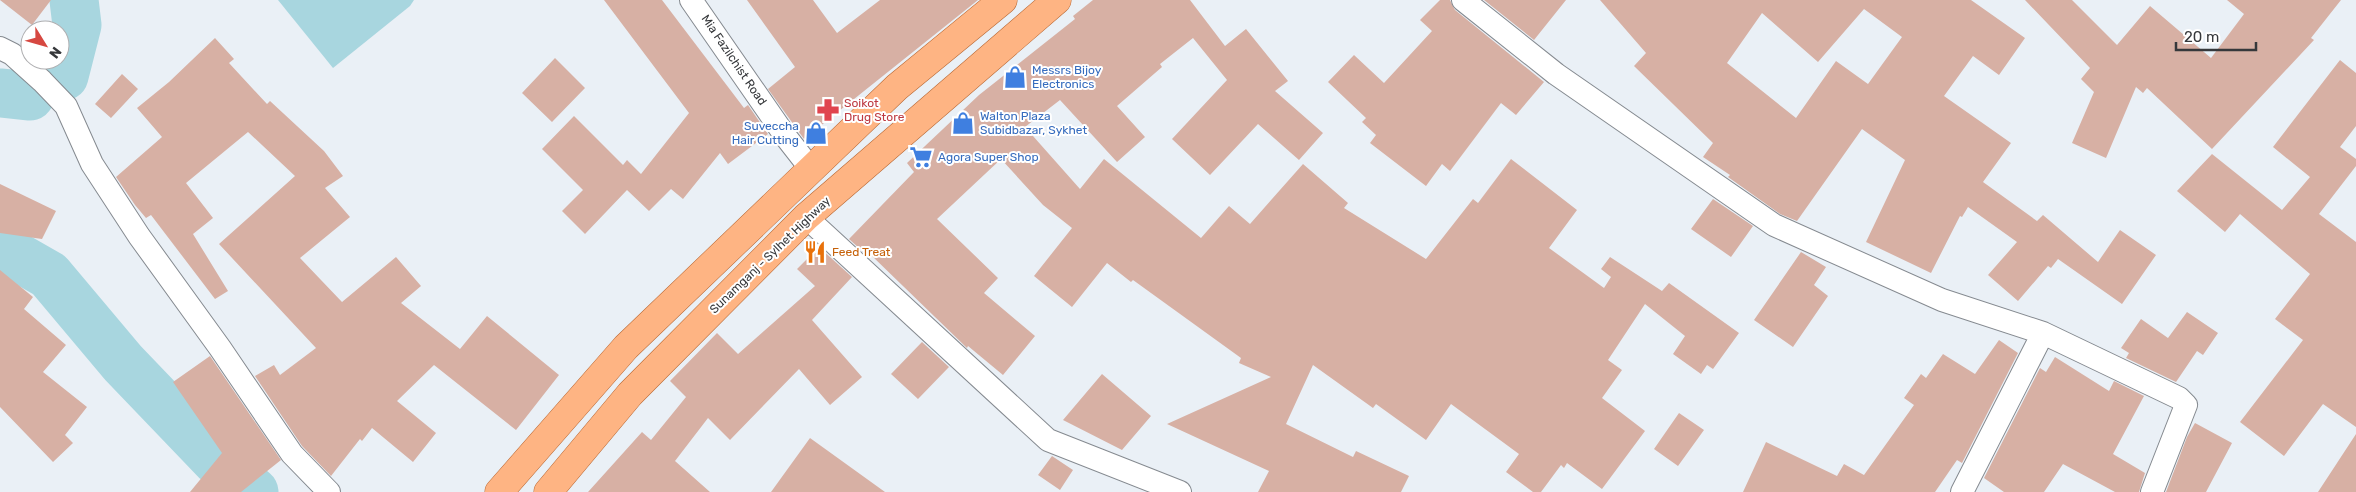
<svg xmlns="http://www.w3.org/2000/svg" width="2356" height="492" font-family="Rubik,sans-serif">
  <rect width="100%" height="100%" fill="#eaf0f6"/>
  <!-- water -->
  <path fill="#a8d6df" d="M278,0h136l-4,6 -77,62z"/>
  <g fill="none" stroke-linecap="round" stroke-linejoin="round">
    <!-- river -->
    <path stroke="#a8d6df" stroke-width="49" d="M64,76l13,-51 -3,-25
      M0,93l30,3
      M0,247l49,28 74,88 93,97 38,32"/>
  </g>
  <!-- building -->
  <path fill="#d7b0a4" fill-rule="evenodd" d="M0,0h51l-19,25z
    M604,0h58l82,108 4,-3 20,29 -40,30 -8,-11 -37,46 -12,-10 -22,22 -22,-21 -42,44 -23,-23 21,-21 -41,-41 32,-33 49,49 4,-5 14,14 48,-61z
    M747,0h66l24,33 43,-33h98l-174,139 -36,-50 27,-22z
    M1093,0h97l35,46 21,-17 42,52 -13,10 48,42 -24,27 -41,-36 -48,51 -38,-36 55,-59 -34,-42 -33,26 2,3 -45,39 28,31 -28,25 -57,-62 -35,27 55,62 24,-30 97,79 28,-32 21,18 53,-60 45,39 -4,5 82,51 47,-60 5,4 33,-44 66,51 -28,38 55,40 7,-11 -10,-8 9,-12 52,34 7,-8 70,50 -26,36 -6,-4 -6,9 -28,-20 12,-18 -40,-32 -37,56 14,10 -20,28 43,33 -43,58 -35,-26 -3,5 -3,-3 -20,27h-8l-27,-20 13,-18 -68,-50 -25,36 -50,-36 -3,4 -60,-43 -27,59 67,33 3,-6 53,25 -8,16h-143l11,-21 -102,-47 104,-47 -32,-14 2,-5 -108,-78 -2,2 -24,-19 -35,44 -38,-31 38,-48 -29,-23 -42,-46 -64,60 61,59 -14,15 51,43 -32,39 -35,-29 -1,2 -95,-92 -2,2 -21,-19 65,-67 -7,-9 72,-68 96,-76 -2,-3z
    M1440,0h10l5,10 89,72 -28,33 -15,-12 -51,68 -8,-7 -16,22 -56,-43 6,-8 -14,-13 4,-4 -38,-36 26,-27 30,28 48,-52 -12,-11z
    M1484,0h82l-32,40z
    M1600,0h371l54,38 -26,37 -26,-19 -29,40 67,47 -28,39 54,39 6,-6 55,47 22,-32 36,25 -34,49 -64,-45 -7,9 -3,-2 -30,35 -30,-26 29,-33 -49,-35 -6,10 -2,-1 -29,57 -65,-31 39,-82 -43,-31 -65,92 -17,-7 -52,-37 2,-2 -27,-18 10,-14 -79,-77 12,-13zM1864,9l38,28 -34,47 -32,-23 -40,57 -69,-55 35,-50 56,49z
    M2025,0h47l45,45 33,-39 61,52 33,-44 -17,-14h114l-30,38 3,2 -102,109 -65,-61 -4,5 -7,-6 -30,71 -34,-15 22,-51 -13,-13 9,-11z
    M215,38l19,21 -5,4 38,41 3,-3 54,50 19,25 -18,12 25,29 -50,41 42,44 54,-45 25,29 -20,17 59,46 27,-33 72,59 -43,55 -82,-65 -37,36 39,32 -23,29 -41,-34 -10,13 -2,-2 -29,37 -29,-30 -47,-70 19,-11 6,10 36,-27 -97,-104 76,-68 -47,-44 -62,51 27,35 -20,16 35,57 -13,8 -64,-84 -5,3 -11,-13 -19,-28 46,-40 -25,-29 32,-26z
    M555,58l30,30 -33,34 -30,-29z
    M2340,60l16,13v53l-16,21 16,12v7l-37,48 37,28v185l-33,-23 -39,52 -44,-34 63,-82 -28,-21 35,-45 -70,-60 -15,18 -48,-41 35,-37 70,56 28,-33 -37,-30z
    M122,74l16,15 -27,29 -16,-14z
    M0,184l56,27 -14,28 -42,-6z
    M1713,199l40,27 -22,31 -40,-28z
    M819,247l33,30 -40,43 50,57 -32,28 -31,-36 -69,71 -22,-22 -33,43 35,31h-122l54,-60 9,8 35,-43 -16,-16 47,-48 21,21 77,-68 -18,-17z
    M1801,252l25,15 -12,18 14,11 -35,51 -39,-27z
    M0,270l33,27 -9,12 42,36 -23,27 44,35 -22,28 8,8 -20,19 -53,-55z
    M2187,312l31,21 -15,22 -6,-4 -21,31 -50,-24 3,-5 -8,-5 20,-29 27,19z
    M1999,340l19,13 -56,110 -5,-3 -22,32h-192l23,-50 71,34 7,-12 20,11 50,-70 -10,-7 17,-24 5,4 17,-24 32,20z
    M922,342l27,25 -31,32 -27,-25z
    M210,356l71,104 -40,32h-51l32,-39 -49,-71z
    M2055,357l54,34 5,-10 30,15 -31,58 32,19 -6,19h-24l-52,-28 -19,28h-40l-20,-14 56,-110 6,4z
    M1102,374l49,42 -29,34 -59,-30z
    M1679,413l25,17 -26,36 -24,-17z
    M2195,423l37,20 -26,49h-40l21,-55z
    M2356,434v58h-38z
    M810,438l75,54h-114z
    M1052,456l21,14 -13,20 -22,-15z"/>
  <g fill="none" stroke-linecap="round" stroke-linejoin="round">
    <defs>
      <path id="minor" d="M691,0l95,137 25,32
        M1463,0l93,74 218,151 168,75 101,33 136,65 7,7 -34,87
        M0,48l12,6 30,27 24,25 26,58 47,72 81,112 72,106 37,38
        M806,217l242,223 132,52
        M1962,492l81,-159"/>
      <path id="primary" d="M499,492l127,-145 271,-260 106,-87
        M548,492l82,-98 176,-177 251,-217"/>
    </defs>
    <!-- minor casing -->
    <use href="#minor" stroke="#858a90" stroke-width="24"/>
    <!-- primary casing -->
    <use href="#primary" stroke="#b86834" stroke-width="29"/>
    <!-- minor -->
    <use href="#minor" stroke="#fff" stroke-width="22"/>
    <!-- primary -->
    <use href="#primary" stroke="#feb483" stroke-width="28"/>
  </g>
  <!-- icons -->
  <defs>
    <symbol id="shop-bare" viewBox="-9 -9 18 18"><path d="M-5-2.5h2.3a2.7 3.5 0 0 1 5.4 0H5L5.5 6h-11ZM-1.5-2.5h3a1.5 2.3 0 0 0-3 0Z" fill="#3f7fe0" stroke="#fff" stroke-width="2.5" paint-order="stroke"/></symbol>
    <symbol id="pharmacy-bare" viewBox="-9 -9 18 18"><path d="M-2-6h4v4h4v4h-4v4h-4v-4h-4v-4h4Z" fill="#e0444e" stroke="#fff" stroke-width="2.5" paint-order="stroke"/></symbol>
    <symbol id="supermarket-bare" viewBox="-9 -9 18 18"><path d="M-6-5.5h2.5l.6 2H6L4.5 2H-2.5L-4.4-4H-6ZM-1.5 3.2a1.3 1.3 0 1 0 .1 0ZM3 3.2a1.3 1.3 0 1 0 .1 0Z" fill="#3f7fe0" stroke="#fff" stroke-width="2.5" paint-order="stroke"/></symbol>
    <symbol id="restaurant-bare" viewBox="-9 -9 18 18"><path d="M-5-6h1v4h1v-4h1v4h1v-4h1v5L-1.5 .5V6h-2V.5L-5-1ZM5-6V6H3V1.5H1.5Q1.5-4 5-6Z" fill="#e8710a" stroke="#fff" stroke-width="2.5" paint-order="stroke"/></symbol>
  </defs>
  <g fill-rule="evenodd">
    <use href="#shop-bare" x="999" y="61" width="32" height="32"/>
    <use href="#pharmacy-bare" x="812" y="94" width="32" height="32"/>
    <use href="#shop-bare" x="947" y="107" width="32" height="32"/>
    <use href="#shop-bare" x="800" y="117" width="32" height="32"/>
    <use href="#supermarket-bare" x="905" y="141" width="32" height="32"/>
    <use href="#restaurant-bare" x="799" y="236" width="32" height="32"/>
  </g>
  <g text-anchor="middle" stroke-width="4" stroke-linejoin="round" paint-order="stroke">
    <!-- street labels -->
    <g font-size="12" fill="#36383b" stroke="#fff">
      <text transform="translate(734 60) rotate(56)" y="4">Mia Fazilchist Road</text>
      <text transform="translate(770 255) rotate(-44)" y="4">Sunamganj - Sylhet Highway</text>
    </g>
    <!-- shop labels -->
    <g font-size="12" fill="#366cbe" stroke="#fff" text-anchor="start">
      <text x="1032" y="74">Messrs Bijoy<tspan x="1032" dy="14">Electronics</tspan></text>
      <text x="980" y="120">Walton Plaza<tspan x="980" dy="14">Subidbazar, Sykhet</tspan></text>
      <text x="799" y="130" text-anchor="end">Suveccha<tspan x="799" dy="14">Hair Cutting</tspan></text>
      <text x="938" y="161">Agora Super Shop</text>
    </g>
    <!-- health labels -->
    <g font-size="12" fill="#be3a42" stroke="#fff" text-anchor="start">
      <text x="844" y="107">Soikot<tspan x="844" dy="14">Drug Store</tspan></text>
    </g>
    <!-- food labels -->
    <g font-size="12" fill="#c56008" stroke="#fff" text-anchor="start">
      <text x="832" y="256">Feed Treat</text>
    </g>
  </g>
  <!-- north arrow -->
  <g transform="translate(45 45) rotate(127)"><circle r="24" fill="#ffffff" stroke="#afafb1"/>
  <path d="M0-4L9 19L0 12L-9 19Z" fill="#d64841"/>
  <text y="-8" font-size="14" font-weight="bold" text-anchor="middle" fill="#36383b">N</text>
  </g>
  <!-- scale -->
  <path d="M2176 42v8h80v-8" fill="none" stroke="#36383b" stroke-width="2.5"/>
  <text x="2184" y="42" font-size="15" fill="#36383b" stroke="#ffffff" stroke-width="4" paint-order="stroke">20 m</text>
</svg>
